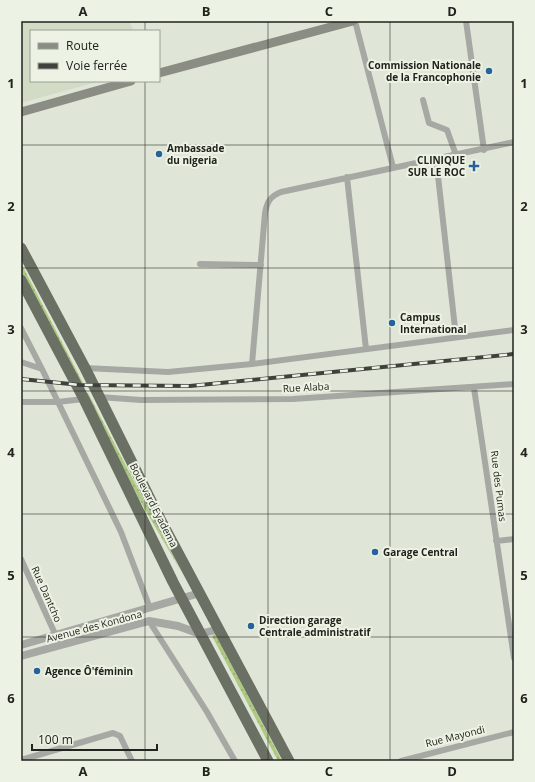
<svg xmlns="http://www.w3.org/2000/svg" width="535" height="782" font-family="'Open Sans',sans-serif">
  <defs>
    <pattern id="grass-dots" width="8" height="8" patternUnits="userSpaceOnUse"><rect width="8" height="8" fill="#aec980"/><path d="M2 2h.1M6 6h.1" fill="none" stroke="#95ac6e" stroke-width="1.8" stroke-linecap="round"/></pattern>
  </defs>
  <rect width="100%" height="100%" fill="#e0e6d7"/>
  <!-- built -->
  <path fill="#d2dbc5" d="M21,21h109l3,10h-102v50h69l-79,22z"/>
  <!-- grass -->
  <path fill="url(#grass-dots)" d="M21,263l62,120h-4l-58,-111z
    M85,393h3l94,180 -43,-74z
    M215,634l1,1 66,126h-4l-66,-125z"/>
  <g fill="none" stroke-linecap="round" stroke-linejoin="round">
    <!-- minor -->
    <path stroke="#a6a9a3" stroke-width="6" d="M355,21l38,146
      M466,21l18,129
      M423,100l6,23 18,7 9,25
      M436,158l20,179
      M347,177l19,172
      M200,264l61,1
      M21,328l21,41
      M21,362l21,7 79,163 29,76
      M252,364l13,-151c2,-12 6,-17 16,-21l233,-50
      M85,368l83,4 84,-8 262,-34
      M474,388l40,270
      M99,397l42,3 152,-1 221,-15
      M21,402h36l27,-3
      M496,541l18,-2
      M21,559l35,77 2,10
      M149,621l58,91 28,49
      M21,760l92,-27 7,3 12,25
      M401,761l113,-29"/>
    <!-- tertiary -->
    <path stroke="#a6a9a3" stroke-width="8" d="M21,645l179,-52
      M21,656l128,-35 29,5 22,8 19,-5"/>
    <!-- secondary -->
    <path stroke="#898d83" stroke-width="9" d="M159,73l194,-52
      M21,112l110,-31"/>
    <!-- trunk -->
    <path stroke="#6a7064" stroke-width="11" d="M21,248l64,120 75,151 129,242
      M21,280l63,119 89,183 95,179"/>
    <defs>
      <path id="rail" d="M21,379l59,6 110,1 324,-32"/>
    </defs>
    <!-- rail casing -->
    <use href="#rail" stroke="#3f423c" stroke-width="4"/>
    <!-- rail -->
    <use href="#rail" stroke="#edf3e4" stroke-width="2.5" stroke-dasharray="8" stroke-linecap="butt"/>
  </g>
  <!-- grid -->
  <path fill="none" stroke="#21231e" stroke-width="1" stroke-opacity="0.55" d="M145,21v10M268,21v740M390,21v740M145,81v680M21,145h493M21,268h493M21,391h493M21,514h493M21,637h493"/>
  <!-- markers -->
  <g fill="#26639a" stroke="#edf3e4" stroke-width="1.5">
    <circle cx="489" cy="71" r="4"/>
    <circle cx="159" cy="154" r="4"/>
    <path d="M472 160h4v4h4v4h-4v4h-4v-4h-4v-4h4z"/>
    <circle cx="392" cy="323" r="4"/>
    <circle cx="375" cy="552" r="4"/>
    <circle cx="251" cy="626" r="4"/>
    <circle cx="37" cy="671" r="4"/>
  </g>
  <g text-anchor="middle" stroke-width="4" stroke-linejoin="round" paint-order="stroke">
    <!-- poi labels -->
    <g font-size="10" font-weight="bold" fill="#21231e" stroke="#edf3e4" text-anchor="start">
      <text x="481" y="69" text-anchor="end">Commission Nationale<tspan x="481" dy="12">de la Francophonie</tspan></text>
      <text x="167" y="152">Ambassade<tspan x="167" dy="12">du nigeria</tspan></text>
      <text x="465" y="164" text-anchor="end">CLINIQUE<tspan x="465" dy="12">SUR LE ROC</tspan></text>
      <text x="400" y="321">Campus<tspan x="400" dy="12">International</tspan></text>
      <text x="383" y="556">Garage Central</text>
      <text x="259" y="624">Direction garage<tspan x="259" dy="12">Centrale administratif</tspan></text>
      <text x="45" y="675">Agence Ô'féminin</text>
    </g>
    <!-- street labels -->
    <g font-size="10" fill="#21231e" stroke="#edf3e4">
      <text transform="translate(306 387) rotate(-3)" y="4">Rue Alaba</text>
      <text transform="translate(499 486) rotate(83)" y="4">Rue des Pumas</text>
      <text transform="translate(154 505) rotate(63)" y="4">Boulevard Eyadema</text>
      <text transform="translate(47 594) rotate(66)" y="4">Rue Dantcho</text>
      <text transform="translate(94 626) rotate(-15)" y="4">Avenue des Kondona</text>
      <text transform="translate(455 736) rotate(-14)" y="4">Rue Mayondi</text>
    </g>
  </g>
  <!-- border -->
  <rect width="535" height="782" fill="none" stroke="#edf3e4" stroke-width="44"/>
  <!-- legend -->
  <rect x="30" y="30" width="130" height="52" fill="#edf3e4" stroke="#9ba095"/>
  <rect x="38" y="43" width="20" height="6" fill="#898d83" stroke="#9ba095"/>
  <text x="66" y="50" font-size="12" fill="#21231e">Route</text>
  <rect x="38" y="63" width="20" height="6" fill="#3f423c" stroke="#9ba095"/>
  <text x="66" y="70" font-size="12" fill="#21231e">Voie ferrée</text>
  <!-- scale -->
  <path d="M32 744v6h125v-6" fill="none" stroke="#21231e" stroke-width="2"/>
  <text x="38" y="744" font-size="12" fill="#21231e" stroke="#edf3e4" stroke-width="3" paint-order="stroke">100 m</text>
  <rect x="22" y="22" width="491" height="738" fill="none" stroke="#21231e" stroke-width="1.5"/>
  <g font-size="13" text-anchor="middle" font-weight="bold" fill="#21231e">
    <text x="83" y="16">A</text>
    <text x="206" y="16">B</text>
    <text x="329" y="16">C</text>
    <text x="452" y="16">D</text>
    <text x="11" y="88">1</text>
    <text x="524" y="88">1</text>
    <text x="11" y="211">2</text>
    <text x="524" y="211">2</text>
    <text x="11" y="334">3</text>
    <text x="524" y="334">3</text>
    <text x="11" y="457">4</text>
    <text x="524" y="457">4</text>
    <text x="11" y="580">5</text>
    <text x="524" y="580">5</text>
    <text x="11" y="703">6</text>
    <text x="524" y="703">6</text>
    <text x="83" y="776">A</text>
    <text x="206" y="776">B</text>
    <text x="329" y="776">C</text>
    <text x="452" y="776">D</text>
  </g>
</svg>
